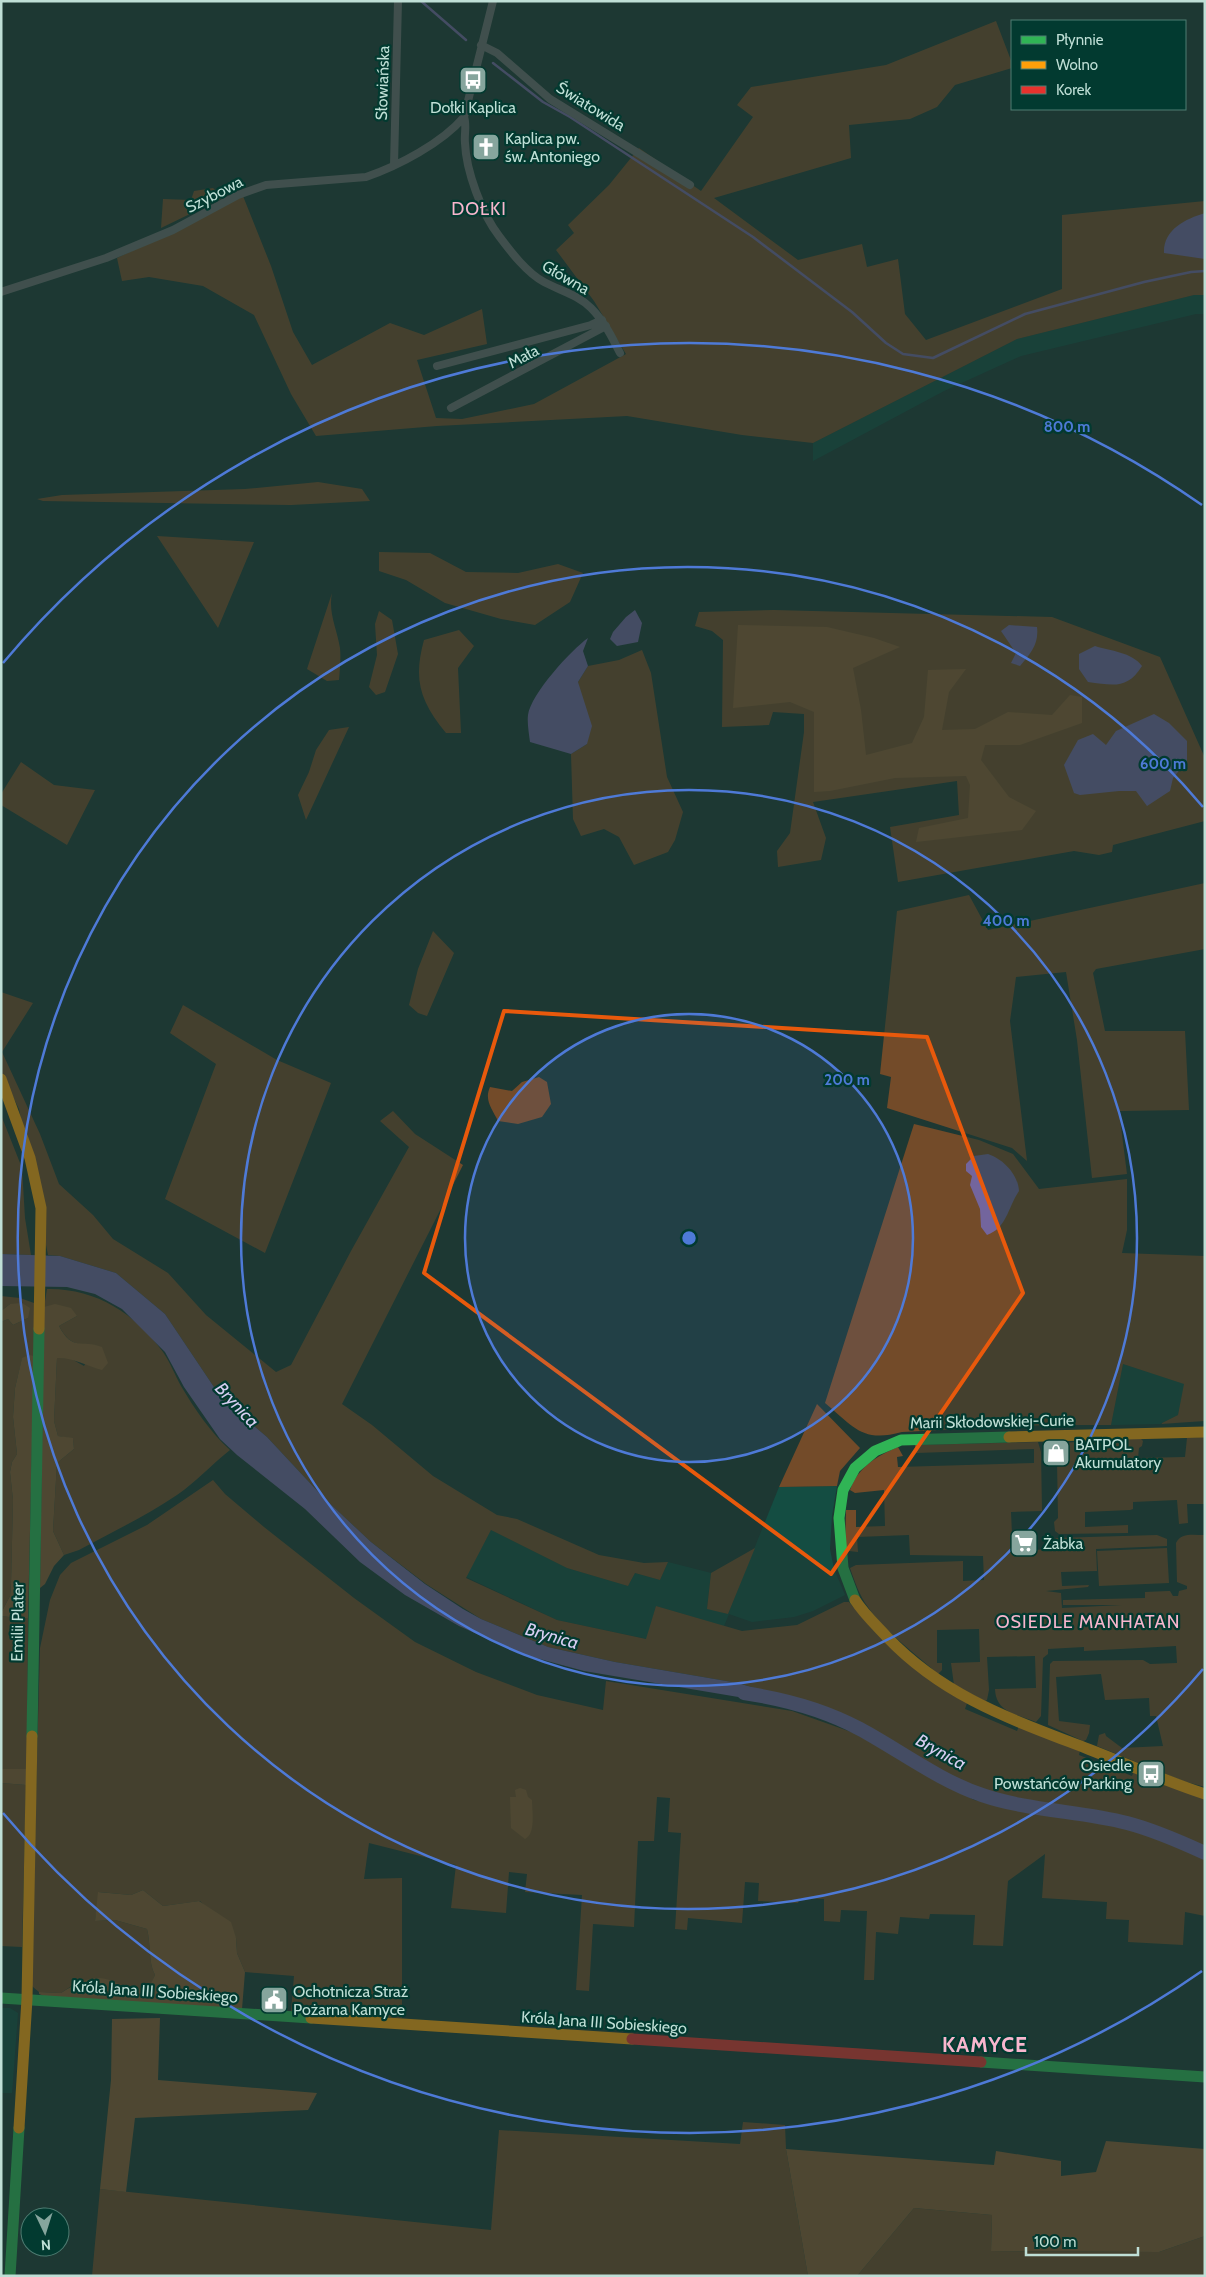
<svg xmlns="http://www.w3.org/2000/svg" width="1206" height="2277" font-family="Cabin,sans-serif">
  <rect width="100%" height="100%" fill="#1d3833"/>
  <!-- built -->
  <path fill="#144d42" d="M1194,295h11v19h-9l-175,42 -77,35 -131,70v-18l204,-104z
    M1123,1364l62,20 -7,31 -18,9 -49,1z
    M837,1486l-5,30 -2,33 4,20 11,26 -32,16 -19,6 -42,5 -23,-8 -5,12 -68,-20 -9,33 -90,-19 -91,-43 25,-47 76,38 61,18 7,-13 25,7 8,-18 43,11 -4,35 21,6 51,-127z
    M1,2008h9l8,5 -6,80h-11z"/>
  <!-- green -->
  <path fill="#734b29" d="M996,21l16,42v5l-57,17 -18,22 -27,12 -61,6 2,33 -137,40 84,62 64,-16 5,23 31,-8 7,55 21,26 136,-51v-74l143,-14v94h-11l-177,44 -204,104 -71,-8 -115,-19 -190,10 -121,10 -25,-42 -37,-79 -51,-29 -54,-9 -27,4 -5,-23 126,-62 28,70 22,66 19,33 78,-42 34,12 58,-26 5,35 -70,16 19,58 26,1 72,-15 92,-50 -32,-53 -38,-51 18,-17 -6,-8 41,-40 30,-37 62,43 52,-74 -16,-12 14,-18 135,-22z
    M213,188l10,10 -62,30 2,-29 28,1 3,-9z
    M318,482l44,7 8,12 -79,4 -248,-4 -6,-2 25,-4 183,-6z
    M157,536l97,6 -36,86z
    M379,552l51,1 36,19 52,1 40,-9 25,9 -13,29 -35,23 -34,-6 -56,-16 -39,-23 -27,-9z
    M332,593c-4,20 5,36 8,55 1,10 0,21 -1,32l-12,1 -20,-12z
    M774,610l278,7 108,40 45,101v63l-92,24 -1,7 -13,3 -25,-4 -176,31 -8,-55 69,-12 -2,-34 -144,21 13,36 -5,22 -43,7 -1,-16 13,-18 14,-101v-18l-31,-2 -4,13 -47,2 1,-87 -11,-9 -17,-5 4,-14z
    M379,611l13,9 6,34 -13,38 -9,3 -7,-8 8,-32 -2,-31z
    M459,630l15,16 -16,22 3,65h-15c-26,-32 -33,-53 -22,-93z
    M642,650l9,23 16,104 16,35 -8,28 -7,12 -34,13 -15,-28 -15,-8 -23,7 -8,-17 -2,-65 16,-10 -9,-62 10,-16 31,-6z
    M349,727l-43,93 -8,-25 11,-23 7,-22 13,-20z
    M21,762l33,23 41,5 -28,55 -66,-40v-11z
    M1205,883v66l-109,20 -3,4 12,58h80l4,79 -70,1 8,63 -35,4 -15,-138 -11,-68 -50,5 -6,44 17,140 -15,-13 -125,-40 4,-31 -11,-3 17,-163 72,-16 19,35z
    M433,931l21,22 -27,63 -9,-3 -9,-8 9,-36z
    M1,992l32,11 -31,49 38,82 19,50 34,31 20,24 55,34 38,42 70,57 15,-7 60,-114 58,-104 -29,-26 13,-10 22,23 48,31 -121,239 30,21 61,51 64,39 20,4 82,36 45,8 24,-1 -8,18 -25,-7 -7,13 -61,-18 -76,-38 -25,48 91,42 89,19 10,-33 86,25 55,-6 47,-23h5l25,29 93,72 -2,6 52,22 2,-5 61,24 -1,5 53,21 2,-5 71,27v49l-64,-24 -157,-31 -38,-17 -80,-49 -40,-17 -88,-26 -123,-21 -67,-15 -67,-28 -55,-35 -55,-42 -48,-45 -56,-60 -45,-38 -57,-85 -49,-41 -56,-17 -12,-1 -29,-146 -18,-37z
    M183,1005l94,55 54,23 -66,170 -100,-54 51,-135 -46,-31z
    M539,1077l8,5 4,22 -9,13 -24,7 -20,-3c-6,-12 -14,-21 -8,-34l22,4 10,-9z
    M1,1115l21,53 3,50 6,37 -30,-1z
    M914,1124l65,16 34,14 26,35 88,-10v51l-5,23 83,3v165l-45,3 18,-9 6,-31 -61,-20 -12,61h-65l-144,7c-40,11 -48,-5 -77,-29z
    M47,1289c48,-1 88,24 116,63 7,10 12,23 18,34 13,22 30,47 49,64 -19,15 -34,32 -53,45 -31,21 -65,37 -98,55l-15,5 -11,-24 4,-68 17,-14 -1,-10 -15,-3 -4,-15 3,-63 11,-1 16,9 12,-21c-20,0 -27,-1 -37,-19l18,-10 -33,-9z
    M1,1296l19,2 14,5v53l-12,3 -7,29 -2,29 4,37 -5,8 -2,10 3,28 -2,84 -1,12 -9,17v-291l7,-3 5,6 15,-7 -18,-14 -9,7z
    M817,1404l43,44 -20,23 -3,15 -58,1z
    M1139,1437l4,4 -1,5 -3,2 -1,10 47,-1 2,-19 17,-1 1,67h-18l1,19 -9,1 -2,-24 -44,2v7l-3,1 -45,2v15l43,-2v8l-69,1 -4,-3 -1,-9 4,-4 -1,-57h4v-12l-11,1 1,-6z
    M1038,1442l3,10 1,59 -31,1 2,44 23,-1v-5l9,-1 11,-11 101,-3 10,4v7l-71,3 1,22 -36,1 1,14 27,-1 -1,2 -42,4 15,2 1,15 60,-3h-59v-5l82,-2v-6l23,-1h2l3,5h5l1,-5 8,-2v-3l-10,-4 -1,-39c5,-11 18,-8 29,-8v252l-22,-6 -86,-35 2,-11 6,-2 1,3 16,12 41,-2 -7,-30h-6l-1,-18 -44,2 -4,-26 -45,3 3,44 31,4 -1,8 -3,7 -3,1 -35,-16 2,-61 3,-3 90,-1 7,4 27,-1 -1,-17 -92,5v-4l-36,2v5l-5,4 -2,58 -5,6c-19,-8 -40,-9 -41,-33l41,-1 -1,-32 -48,1 2,33 -2,10 -2,1 -31,-16 -3,-22 29,-1 -1,-33 -42,1v33h5v7l-4,4c-21,-19 -55,-44 -70,-67 -9,-12 -13,-25 -18,-39l6,-3 107,-4v20l21,-1 -1,-24 -73,-1 -1,-20 -52,2 1,15 -9,-1 -4,-3 1,-38h10v17l29,-1 -1,-36 -29,3 -5,-3c8,-23 27,-34 48,-43l5,9 -6,1 1,10 136,-4v-14l-118,4 -1,-8z
    M213,1480l12,14 39,33 90,71 61,44 61,30 61,23 66,15 3,-29 186,30 62,22 120,67 43,9 124,20 64,30v57l-20,-4 -2,33 -55,-3 1,-22 -23,-1 1,-17 -65,-4 3,-44 -37,27 -5,65 -30,-1 2,-30 -45,-1 -1,5 -29,-2 -2,17 -22,-2 -2,48h-10l3,-69 -26,-1 -1,12 -16,-1v-22l-24,-1 -2,5 -40,-2 1,-18 -14,-1 -3,41 -54,-5 -1,12 -12,-1 6,-96 -13,-1 2,-34 -13,-1 -3,44h-16l-4,86 -41,-3 -4,67 -13,-1 6,-95 -57,-3 2,-18 -18,-2 -3,41 -55,-5 5,-43 -87,-22 -5,36 38,-1v140l-111,-7 3,-35 -49,-4 -8,-19 -1,-15 -36,-37 -37,5 -20,-16 -12,5 -32,-3 -4,29 20,-1 32,9c4,15 1,33 8,46l-5,11 -17,5 -54,-10 -18,12 -22,-1 -6,-5 -2,-4 9,-335 10,-48 10,-25 11,-12 76,-38z
    M755,1548l-27,66 -21,-5 4,-36z
    M1167,1548l2,35 -70,3 -2,-35z
    M19,1614l3,4h6l-1,151h-26v-153l8,1z
    M1,1783l25,2 -4,162 -21,-1z
    M743,2122l42,3 1,24 22,127h-716l8,-87 391,41 8,-100 241,14z
    M914,2208l78,7 -1,36 168,1 46,-16v40h-348z"/>
  <!-- forest -->
  <path fill="#895a32" d="M738,625l89,2 47,11 26,9 -47,21 8,42 5,45 46,-12 12,-26 4,-47 38,-1 -17,23 -7,38 33,-1 33,-17 44,3 18,-20 12,2v26l-62,22h-35l-4,15 28,37 27,14 -14,19 -106,12 3,-14 49,-10 2,-33 -4,-9 -71,2 -65,13 -16,1v-80l-24,-10 -57,6z
    M22,1303l8,5 -2,10 -15,7 -5,-6 -7,3v-11l9,-7z
    M55,1304l16,4 6,8 -18,10c14,26 22,13 43,21l6,16 -6,7c-15,-4 -31,-13 -45,-12l-3,63 4,15 15,2 1,11 -17,14 -4,68 11,24 -10,11 -9,18 -5,4 4,-281z
    M29,1355l5,1 -6,262h-6l-3,-4 -10,3 -8,-1v-3l9,-17 1,-12 2,-84 -3,-28 2,-10 5,-8 -4,-37 2,-29 7,-30z
    M1,1769h26l-1,16 -25,-2z
    M520,1788l6,2 2,7 4,3c0,11 4,34 -7,39l-14,-11 -1,-31h6l-1,-7z
    M143,1890l20,16 36,-5 32,21 5,16 1,15 8,19 -3,37 -198,-13 -5,-2v-2l22,1c33,-20 39,-19 72,-2l17,-6 5,-10c-7,-13 -4,-31 -8,-46l-32,-9 -20,1 3,-29 33,3z
    M160,2018l-2,62 159,13 -9,17 -173,8 -9,74 -26,-3 11,-109 1,-61z
    M1106,2141l99,8v87l-46,16 -168,-1 1,-36 -78,-7 -57,68h-49l-22,-127 208,16 2,-14 65,10v15l35,-4z"/>
  <!-- water -->
  <path fill="#73659d" d="M1205,213v46l-41,-6c-1,-23 21,-34 41,-40z
    M635,610l7,13 -4,19 -21,4 -7,-7 3,-7 13,-15z
    M1009,625l28,2c2,17 -6,26 -17,39l-9,-3 5,-10 -15,-22z
    M588,638l-5,13 5,15 -10,16 14,44 -5,18 -16,10 -41,-12c-1,-8 -3,-19 -2,-27 3,-21 43,-65 60,-77z
    M1095,646c15,5 37,6 47,20 -15,24 -29,19 -54,16l-9,-13v-15z
    M1154,714l15,9 18,18v20l-14,17 -3,13 -23,15 -11,-15h-17l-39,4 -6,-2 -10,-28 14,-25 15,-6 13,11 10,-14z
    M988,1154c15,5 30,20 31,37 -11,16 -12,37 -32,44l-6,-8 -1,-18 -10,-24 2,-9 -6,-5v-7l8,-8z
    M1,1254l59,2 56,17 49,41 57,85 45,38 56,60 48,45 54,42 38,25 18,10 67,28 67,15 123,21 26,8 -2,10 -178,-30 -59,-16 -66,-29 -54,-31 -45,-33 -55,-53 -68,-54 -17,-16 -36,-52 -19,-35 -43,-43 -27,-15 -28,-7 -66,-1z"/>
  <g fill="none" stroke-linecap="round" stroke-linejoin="round">
    <!-- stream -->
    <path stroke="#73659d" stroke-width="2.5" d="M421,1l45,39
      M493,63l50,39 27,15 183,120 99,75 34,31 17,11 30,4 92,-44 119,-32 47,-10 14,-1"/>
    <!-- river -->
    <path stroke="#73659d" stroke-width="14" d="M744,1693c40,6 81,17 116,36 39,21 80,52 122,66 47,16 98,16 145,28 27,7 52,18 78,30"/>
    <!-- street -->
    <path stroke="#6a6c6d" stroke-width="8" d="M493,1l-29,116c3,8 0,17 1,26 1,28 17,71 34,93 12,16 28,37 45,46 17,9 34,13 47,26 13,13 21,29 29,45
      M481,45l16,8 53,46 140,86
      M394,165l4,-164
      M1,292l105,-34 67,-28 65,-35 28,-10 100,-8c32,-11 76,-34 98,-60
      M437,366l154,-41 11,-5
      M451,408l155,-82"/>
    <!-- fast -->
    <path stroke="#30b455" stroke-width="11" d="M855,1600l-12,-32 -4,-50 4,-28 12,-22 20,-17 26,-11 108,-3
      M32,1736l7,-407
      M1,1998l310,20
      M981,2062l224,15
      M10,2276l9,-148"/>
    <!-- slow -->
    <path stroke="#ff9f0a" stroke-width="11" d="M1,1079l29,79 11,50 -2,121
      M1009,1437l196,-5
      M855,1600c9,14 21,25 32,37 57,60 126,83 201,112 39,15 77,32 117,45
      M311,2018l321,21
      M19,2128l8,-129 5,-263"/>
    <!-- jam -->
    <path stroke="#e5322d" stroke-width="11" d="M632,2039l349,23"/>
  </g>
  <!-- marked area -->
  <path d="M0 0H1206V2277H0ZM504,1011l423,26 96,256 -192,281 -407,-301z" fill="#1d3833" fill-opacity=".55" fill-rule="evenodd"/>
  <path fill="none" stroke="#e8590c" stroke-width="4" stroke-linejoin="round" d="M504,1011l423,26 96,256 -192,281 -407,-301z"/>
  <!-- distance rings -->
  <circle cx="689" cy="1238" r="224" fill="#4e7ad7" fill-opacity=".12"/>
  <g fill="none" stroke="#4e7ad7" stroke-width="2.5">
    <circle cx="689" cy="1238" r="224"/>
    <circle cx="689" cy="1238" r="448"/>
    <path d="M1203 1669A671 671 0 1 1 1203 807"/>
    <path d="M1202 1971A895 895 0 0 1 3 1813M3 663A895 895 0 0 1 1202 505"/>
  </g>
  <!-- icons -->
  <defs>
    <symbol id="bus-square" viewBox="-11 -11 22 22"><rect x="-9" y="-9" width="18" height="18" rx="4" fill="#86a59d" stroke="#023a30"/><path d="M-5-6H5V4H4V6H2V4H-2V6H-4V4H-5ZM-3.5-4V0h7V-4ZM-3.5 1.2v1.5H-2V1.2ZM2 1.2v1.5H3.5V1.2Z" fill="#fff"/></symbol>
    <symbol id="church-square" viewBox="-11 -11 22 22"><rect x="-9" y="-9" width="18" height="18" rx="4" fill="#86a59d" stroke="#023a30"/><path d="M-1.2-6h2.4v3.5h3.3v2.4h-3.3V6h-2.4V-.1h-3.3v-2.4h3.3Z" fill="#fff"/></symbol>
    <symbol id="shop-square" viewBox="-11 -11 22 22"><rect x="-9" y="-9" width="18" height="18" rx="4" fill="#86a59d" stroke="#023a30"/><path d="M-5-2.5h2.3a2.7 3.5 0 0 1 5.4 0H5L5.5 6h-11ZM-1.5-2.5h3a1.5 2.3 0 0 0-3 0Z" fill="#fff"/></symbol>
    <symbol id="supermarket-square" viewBox="-11 -11 22 22"><rect x="-9" y="-9" width="18" height="18" rx="4" fill="#86a59d" stroke="#023a30"/><path d="M-6-5.5h2.5l.6 2H6L4.5 2H-2.5L-4.4-4H-6ZM-1.5 3.2a1.3 1.3 0 1 0 .1 0ZM3 3.2a1.3 1.3 0 1 0 .1 0Z" fill="#fff"/></symbol>
    <symbol id="civic-square" viewBox="-11 -11 22 22"><rect x="-9" y="-9" width="18" height="18" rx="4" fill="#86a59d" stroke="#023a30"/><path d="M-.6-6.5H3V-4.5H.6V-3L4-1V1h2V6H-6V1h2V-1L-.6-3ZM-1.2 2.5V6h2.4V2.5Z" fill="#fff"/></symbol>
  </defs>
  <g fill-rule="evenodd">
    <use href="#bus-square" x="457" y="64" width="32" height="32"/>
    <use href="#church-square" x="470" y="131" width="32" height="32"/>
    <use href="#shop-square" x="1040" y="1437" width="32" height="32"/>
    <use href="#supermarket-square" x="1008" y="1527" width="32" height="32"/>
    <use href="#bus-square" x="1135" y="1758" width="32" height="32"/>
    <use href="#civic-square" x="258" y="1984" width="32" height="32"/>
  </g>
  <g text-anchor="middle" stroke-width="4.5" stroke-linejoin="round" paint-order="stroke">
    <!-- street labels -->
    <g font-size="16" fill="#bfdfd6" stroke="#023a30">
      <text transform="translate(382 83) rotate(-88)" y="6">Słowiańska</text>
      <text transform="translate(591 106) rotate(32)" y="6">Światowida</text>
      <text transform="translate(214 194) rotate(-27)" y="6">Szybowa</text>
      <text transform="translate(566 277) rotate(30)" y="6">Główna</text>
      <text transform="translate(523 356) rotate(-28)" y="6">Mała</text>
      <text transform="translate(992 1421) rotate(-1)" y="6">Marii Skłodowskiej-Curie</text>
      <text transform="translate(17 1622) rotate(-89)" y="6">Emilii Plater</text>
      <text transform="translate(155 1991) rotate(4)" y="6">Króla Jana III Sobieskiego</text>
      <text transform="translate(604 2022) rotate(4)" y="6">Króla Jana III Sobieskiego</text>
    </g>
    <!-- poi labels -->
    <g font-size="16" fill="#bfdfd6" stroke="#023a30" text-anchor="start">
      <text x="473" y="113" text-anchor="middle">Dołki Kaplica</text>
      <text x="505" y="144">Kaplica pw.<tspan x="505" dy="18">św. Antoniego</tspan></text>
      <text x="1075" y="1450">BATPOL<tspan x="1075" dy="18">Akumulatory</tspan></text>
      <text x="1043" y="1549">Żabka</text>
      <text x="1132" y="1771" text-anchor="end">Osiedle<tspan x="1132" dy="18">Powstańców Parking</tspan></text>
      <text x="293" y="1997">Ochotnicza Straż<tspan x="293" dy="18">Pożarna Kamyce</tspan></text>
    </g>
    <!-- neighbourhood labels -->
    <g font-size="18" letter-spacing="1" fill="#f7b6cd" stroke="#023a30">
      <text x="479" y="215">DOŁKI</text>
      <text x="1088" y="1628">OSIEDLE MANHATAN</text>
    </g>
    <!-- water labels -->
    <g font-size="18" font-style="italic" fill="#d7cef2" stroke="#023a30">
      <text transform="translate(237 1405) rotate(47)" y="6">Brynica</text>
      <text transform="translate(552 1636) rotate(16)" y="6">Brynica</text>
      <text transform="translate(941 1752) rotate(29)" y="6">Brynica</text>
    </g>
    <!-- district labels -->
    <g font-size="21" font-weight="bold" letter-spacing="1" fill="#f7b6cd" stroke="#023a30">
      <text x="985" y="2052">KAMYCE</text>
    </g>
  </g>
  <circle cx="689" cy="1238" r="8" fill="#4e7ad7" stroke="#023a30" stroke-width="2.5"/>
  <g font-size="15" text-anchor="middle" font-weight="bold" fill="#4e7ad7" stroke="#023a30" stroke-width="4.5" stroke-linejoin="round" paint-order="stroke">
    <text x="1067" y="432">800 m</text>
    <text x="1163" y="769">600 m</text>
    <text x="1006" y="926">400 m</text>
    <text x="847" y="1085">200 m</text>
  </g>
  <!-- border -->
  <rect width="1206" height="2277" fill="none" stroke="#bfdfd6" stroke-width="5"/>
  <!-- legend -->
  <rect x="1011" y="20" width="175" height="90" fill="#023a30" stroke="#4e7c72"/>
  <rect x="1021" y="36" width="25" height="8" fill="#30b455" stroke="#4e7c72"/>
  <text x="1056" y="45" font-size="15" fill="#bfdfd6">Płynnie</text>
  <rect x="1021" y="61" width="25" height="8" fill="#ff9f0a" stroke="#4e7c72"/>
  <text x="1056" y="70" font-size="15" fill="#bfdfd6">Wolno</text>
  <rect x="1021" y="86" width="25" height="8" fill="#e5322d" stroke="#4e7c72"/>
  <text x="1056" y="95" font-size="15" fill="#bfdfd6">Korek</text>
  <!-- north arrow -->
  <g transform="translate(45 2232) rotate(176)"><circle r="24" fill="#023a30" stroke="#4e7c72"/>
  <path d="M0-4L9 19L0 12L-9 19Z" fill="#86a59d"/>
  <text y="-8" font-size="14" font-weight="bold" text-anchor="middle" fill="#bfdfd6">N</text>
  </g>
  <!-- scale -->
  <path d="M1026 2247v8h112v-8" fill="none" stroke="#bfdfd6" stroke-width="2.5"/>
  <text x="1034" y="2247" font-size="15" fill="#bfdfd6" stroke="#023a30" stroke-width="4" paint-order="stroke">100 m</text>
</svg>
